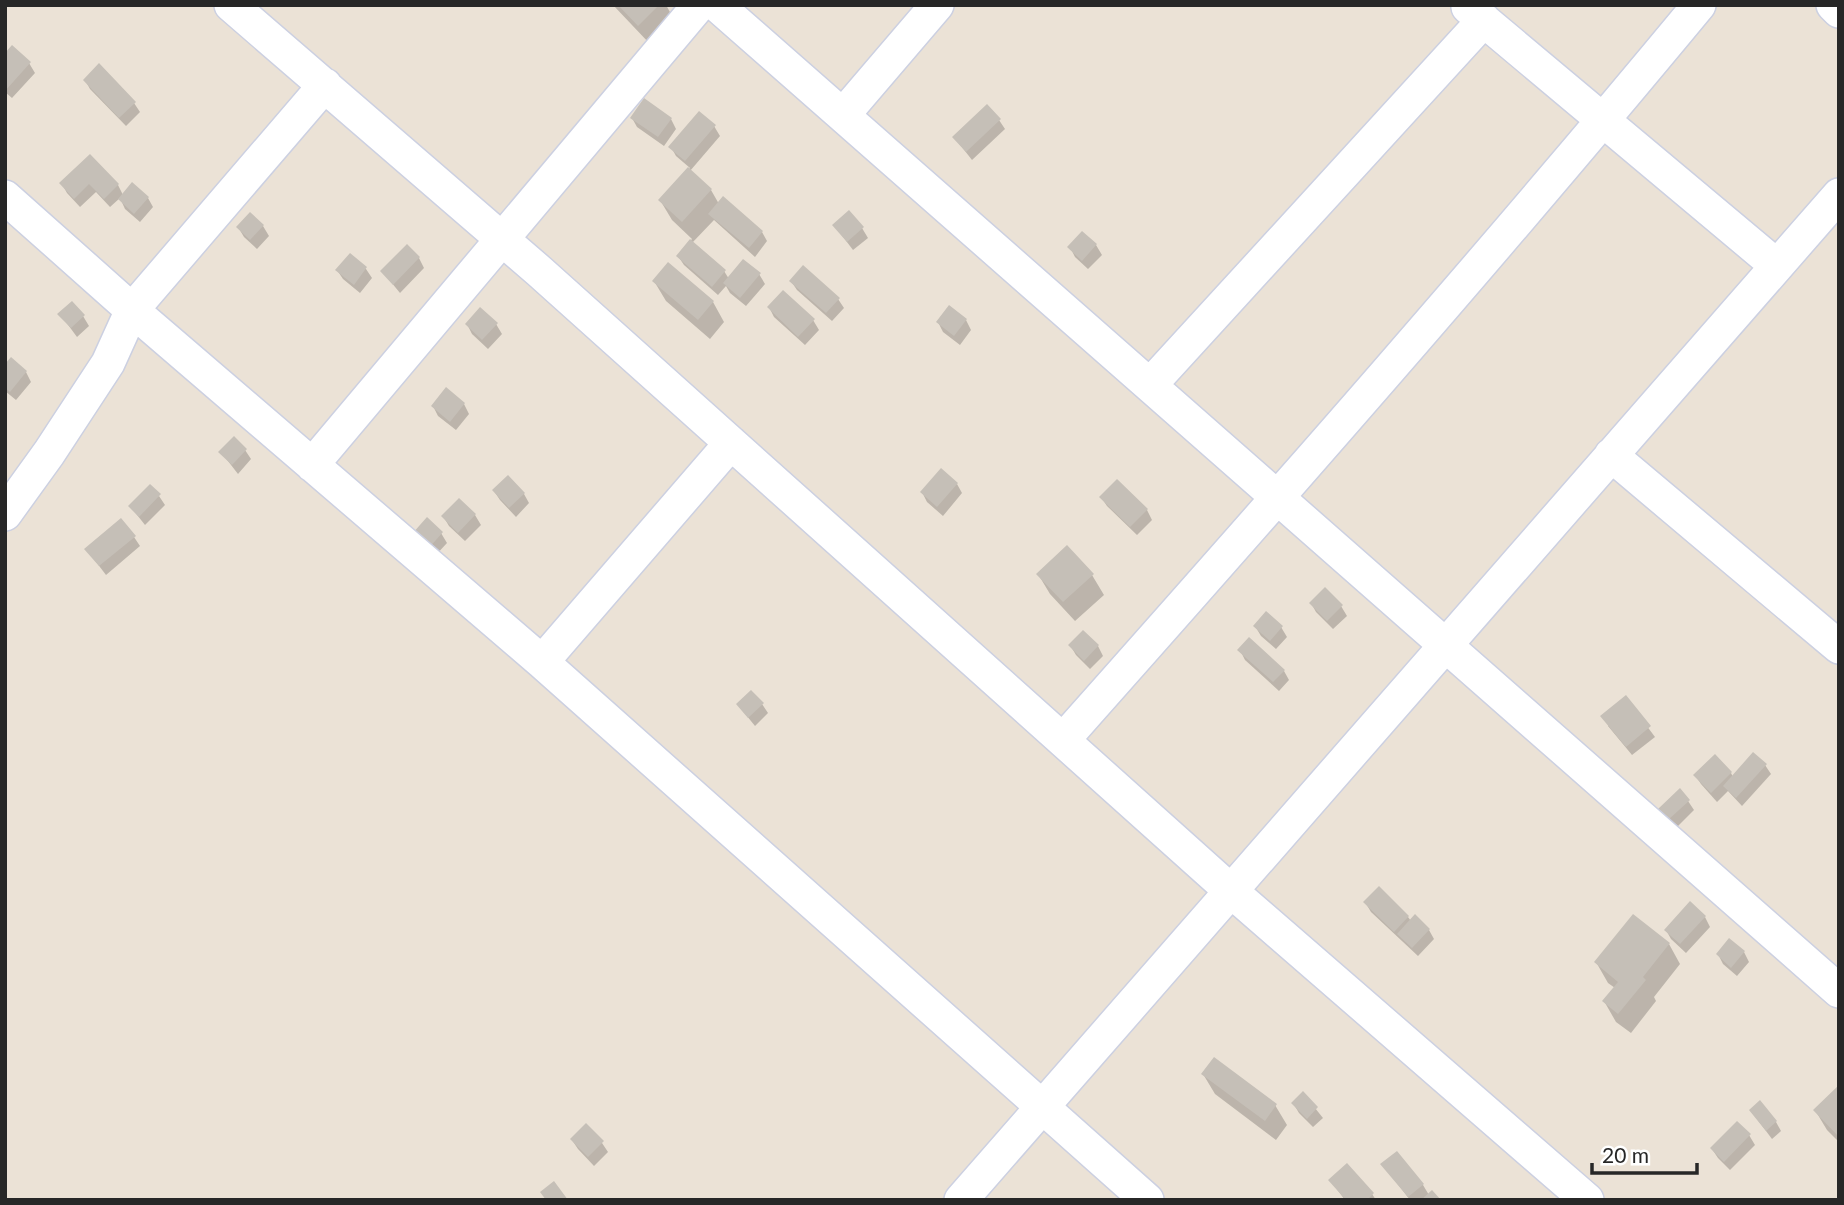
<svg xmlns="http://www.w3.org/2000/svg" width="1844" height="1205" font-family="Lato,sans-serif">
  <rect width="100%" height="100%" fill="#ebe2d6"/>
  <!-- shadow -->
  <path fill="#0003" d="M613,5h53l9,16 -25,23z
    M5,55l24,8 6,10 -23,25 -7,-6z
    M85,80l49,23 6,9 -14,14 -36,-37z
    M632,118l39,1 5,10 -12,17 -27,-19z
    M999,120l6,9 -33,31 -18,-23z
    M714,126l6,10 -30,35 21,19 8,14 43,28 5,9 -12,16 -41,-37 -22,23 32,28 5,8 30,-5 6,10 -19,22 -16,-13 -4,-7 -8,9 -34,-30 -6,-9 14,-17 -20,-19 -12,-20 30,-32 -14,-12 -5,-9z
    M90,157l28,28 5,10 25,3 5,9 -13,15 -15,-13 -5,-11 -10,9 -14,-15 -16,15 -13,-14 -5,-9z
    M834,225l28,3 6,10 -15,12z
    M263,226l6,10 -12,13 -13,-12 -6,-10z
    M1082,233l14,12 6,10 -14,14 -13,-12 -5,-10z
    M407,247l12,11 5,10 -24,25 -18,-22z
    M350,255l16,14 6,9 -12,15 -17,-14 -6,-9z
    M654,281l59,21 11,20 -14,17 -44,-38z
    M791,281l47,18 6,9 -12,13 -35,-31z
    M769,307l44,13 6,10 -14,15 -31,-28z
    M60,314l23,2 6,10 -12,11z
    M966,320l5,10 -11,15 -17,-13 -5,-10z
    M467,324h29l6,10 -14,15 -16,-15z
    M5,367l21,5 5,10 -15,18 -11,-9z
    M464,404l5,10 -13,16 -18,-14 -5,-10z
    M245,450l6,9 -13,15 -17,-22z
    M1117,481l30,29 5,10 -15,15 -30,-29 -6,-9z
    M957,484l5,9 -19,23 -16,-14 -5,-10z
    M494,491l30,3 5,9 -13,14 -16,-17z
    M159,496l6,9 -20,20 -15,-19z
    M459,500l16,15 6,10 -16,16 -16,-15 -6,-10z
    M441,533l6,10 -13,14 -15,-13z
    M134,537l6,9 -34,29 -19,-25z
    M1038,574l54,1 12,20 -29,26 -25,-27z
    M1311,603l30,3 6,10 -14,13 -17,-17z
    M1255,626l26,1 6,10 -11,12 -15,-13z
    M1070,645l28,1 5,10 -13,13 -14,-14z
    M1240,650l44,21 5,9 -10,11 -34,-31z
    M1626,698l29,39 -23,18 -24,-29z
    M762,704l6,9 -13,13 -17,-21z
    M1765,765l6,9 -29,32 -14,-15 -11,11 -16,-18 -6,-9 36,-2 2,4z
    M1688,801l6,9 -19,19 -10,-10z
    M1365,902l43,15 3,4 18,9 5,9 -16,17 -47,-44z
    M1705,917l5,10 -24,26 -15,-14 -5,-9z
    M1669,944l11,20 -26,33 2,4 -25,32 -15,-11 -12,-21 11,-13 -7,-5 -12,-21z
    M1744,952l5,10 -12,14 -14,-12 -5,-10z
    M1203,1074l72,31 12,20 -11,15 -61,-46z
    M1839,1088v54l-12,-12 -12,-20z
    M1303,1093l20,25 -10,9 -14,-14 -6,-10z
    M1751,1111l25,11 5,9 -9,8z
    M1749,1135l6,10 -25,25 -12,-12 -6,-9z
    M572,1140l30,3 6,9 -14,14 -16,-17z
    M1383,1165l40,20 6,10 10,5h-29z
    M1330,1180l42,14 4,6h-31z"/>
  <!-- building -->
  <path fill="#c5bfb7" d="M618,5h41l-21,21z
    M12,45l19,17 -26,29v-38z
    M99,63l37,39 -17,16 -36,-38z
    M644,98l28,20 -14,19 -28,-19z
    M987,104l14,15 -35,33 -14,-15z
    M699,111l17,14 -31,36 -17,-14z
    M90,154l29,30 -15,15 -15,-15 -15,15 -15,-16z
    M688,167l24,22 -30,33 -24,-22z
    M132,182l17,15 -15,17 -16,-15z
    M723,196l40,35 -14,17 -41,-34z
    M849,210l15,17 -17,15 -15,-17z
    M250,212l14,13 -14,15 -14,-13z
    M1082,231l15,13 -15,17 -15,-14z
    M690,239l36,31 -14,17 -36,-31z
    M407,244l13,13 -27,28 -13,-14z
    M350,253l17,14 -13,18 -19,-15z
    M743,259l18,14 -21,25 -17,-15z
    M668,262l46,39 -16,19 -46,-39z
    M803,265l37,33 -14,15 -37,-32z
    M783,290l32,29 -17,18 -31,-30z
    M72,301l13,14 -14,13 -14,-14z
    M949,305l18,14 -13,17 -18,-14z
    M480,307l18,16 -16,17 -17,-16z
    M11,357l16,14 -17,21 -5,-4v-24z
    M446,387l19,16 -15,19 -19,-16z
    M234,436l13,13 -15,16 -14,-13z
    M941,468l17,15 -21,24 -17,-15z
    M508,475l17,18 -16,15 -17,-18z
    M1117,479l31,30 -18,18 -31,-30z
    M150,484l11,10 -22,23 -11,-11z
    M459,498l17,16 -18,19 -17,-17z
    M427,517l16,15 -15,17 -16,-15z
    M121,518l15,18 -37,30 -15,-17z
    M1067,545l27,29 -31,28 -27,-28z
    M1325,587l18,18 -16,16 -18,-18z
    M1266,611l17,15 -13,15 -17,-15z
    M1083,630l16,15 -15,16 -16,-16z
    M1249,637l36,33 -12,12 -36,-32z
    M751,690l13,13 -16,15 -12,-14z
    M1626,695l25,31 -25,21 -26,-31z
    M1753,752l14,12 -31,34 -13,-12z
    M1715,754l17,18 -21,21 -18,-18z
    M1680,788l10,12 -22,20 -10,-11z
    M1379,886l30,30 -15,16 -31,-30z
    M1690,901l16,15 -26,28 -16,-14z
    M1415,914l15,15 -18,19 -15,-14z
    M1633,914l37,29 -27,34 3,3 -28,34 -16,-13 16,-19 -24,-20z
    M1729,938l16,13 -14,17 -15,-14z
    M1214,1057l63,47 -12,17 -64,-47z
    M1839,1085v52l-26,-27z
    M1303,1091l15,16 -11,12 -16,-16z
    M1760,1100l17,21 -11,10 -17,-21z
    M1737,1121l14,13 -27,28 -14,-14z
    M586,1123l18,18 -16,16 -18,-18z
    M1397,1151l27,33 -16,13 -28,-33z
    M1347,1163l27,30 -7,7h-21l-18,-20z
    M554,1181l14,19h-22l-6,-8z
    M1432,1190l9,10h-20z"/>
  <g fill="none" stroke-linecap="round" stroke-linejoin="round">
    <defs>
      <path id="street" d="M231,5l308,266 692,620 356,309
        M717,5l1122,986
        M1833,5l6,6
        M1468,7l309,259
        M843,115l94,-110
        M5,197l127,113 410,352 605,538
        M1150,385l334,-365
        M1611,455l228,192
        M312,465l387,-460
        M5,514l44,-61 59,-90 24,-53 193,-225
        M542,662l189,-219
        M1063,740c215,-242 429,-485 636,-735
        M961,1200l878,-1005"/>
    </defs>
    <!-- street casing -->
    <use href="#street" stroke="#ccd0e1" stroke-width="36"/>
    <!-- street -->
    <use href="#street" stroke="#fff" stroke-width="33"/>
  </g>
  <!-- border -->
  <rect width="1844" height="1205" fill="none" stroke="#272727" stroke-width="14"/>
  <!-- scale -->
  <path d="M1592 1163v10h105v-10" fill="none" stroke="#272727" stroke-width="3.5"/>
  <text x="1602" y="1163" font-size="21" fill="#272727" stroke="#ffffff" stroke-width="5" paint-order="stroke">20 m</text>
</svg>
